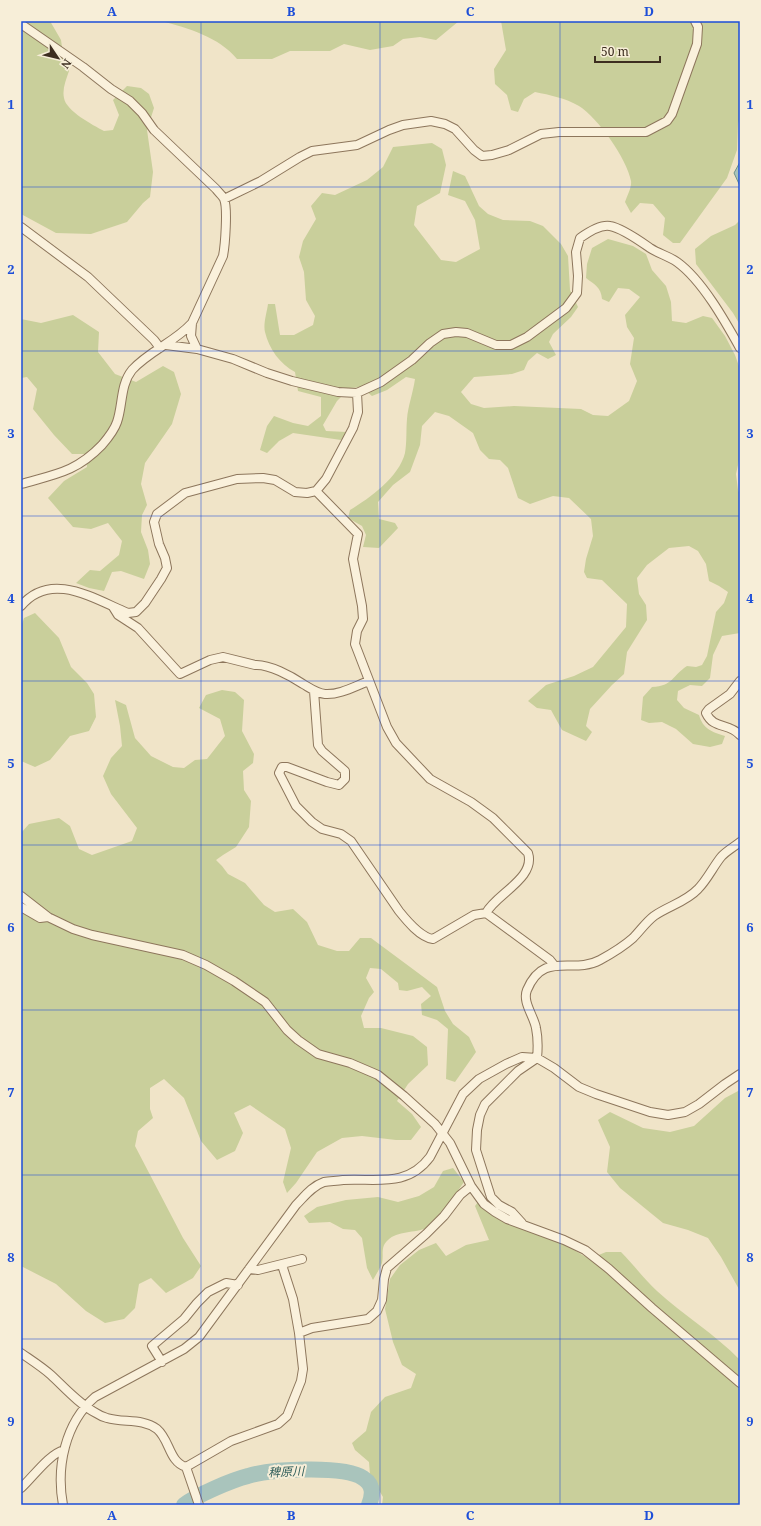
<svg xmlns="http://www.w3.org/2000/svg" width="761" height="1526" font-family="'Noto Serif','Noto Sans JP',serif">
  <rect width="100%" height="100%" fill="#f0e4c8"/>
  <!-- green -->
  <path fill="#c9cf9b" d="M21,21h29l11,19 3,21 5,10c-3,9 -7,18 -5,27 2,13 29,27 40,33l9,-1 6,-15 -6,-15 14,-14 14,2 8,6 5,14 -7,22 6,42 -3,25 -7,6 -16,19 -36,12 -35,-1 -35,-19z
    M161,21h298l-23,19 -16,-3 -17,2 -10,7 -23,4 -26,-6 -14,7h-40l-18,8h-35c-18,-22 -49,-31 -76,-38z
    M501,21h239v96l-2,7 -1,26 -10,28 -47,65h-7l-10,-8 2,-17 -12,-14 -13,-1 -9,10 -6,-11c2,-6 7,-15 6,-21 -4,-22 -33,-63 -52,-75 -14,-8 -29,-11 -44,-14l-11,7 -6,13 -7,-2 -4,-15 -12,-11 -1,-15 12,-19z
    M432,143l10,6 4,16 -6,28 -23,13 -3,19 27,35 15,2 24,-13 -5,-29 -10,-19 -17,-6 5,-24 12,5 14,30 9,8 15,6 27,1 13,5 18,18 7,12 2,34 8,17 -7,10 -18,17 -4,8 7,13 -8,4 -11,-6 -9,8 -4,9 -12,4 -38,3 -13,15 10,12 13,4 30,-2 67,3 12,6 15,1 21,-15 8,-20 -7,-17 4,-26 -7,-11 -2,-12 15,-18 -11,-8 -11,-1 -9,14 -7,-3c-1,-12 -7,-14 -16,-21l1,-14 5,-16 16,-9 25,7 13,8 6,16 14,16 5,16 1,19 14,2 17,-7 9,2 13,18 10,19 5,14v87l-4,18 2,16 2,5v138l-18,3 -9,19 -3,23 -8,8 -12,-1 -12,6 -1,9 7,8 15,7c4,14 13,17 26,21l-3,8 -12,3 -17,-3 -17,-15 -14,-7 -13,1 -8,-3 2,-23 9,-10c21,-1 20,-11 35,-21l9,1 6,-2 5,-9 9,-44 8,-9 4,-11 -9,-6 -10,-5 -3,-17 -8,-13 -9,-5 -20,2 -22,17 -10,13 2,16 7,11 1,15 -20,32 -3,22 -12,11 -22,24 -4,17 6,6 -6,9 -24,-11 -11,-20 -14,-2 -9,-7 18,-16 28,-9 19,-9 33,-40 1,-23 -25,-24 -15,-2 -3,-6 2,-13 7,-23 -2,-17 -22,-21 -16,-2 -23,8 -12,-6 -10,-30 -8,-8 -11,-1 -9,-9 -7,-17 -24,-17 -14,-4 -13,14 -2,19 -10,27 -17,13 -15,17 1,17 16,4 3,5 -19,20 -16,-1 3,-12 -4,-9 -14,-8 2,-8c20,-12 49,-33 55,-57 2,-11 1,-23 2,-34 1,-13 6,-26 8,-40l-9,-2 -19,13 -15,6 -11,-9 -11,1 -13,13 -14,24 3,6 21,1 -6,8 -48,-7 -14,8 -12,12 -7,-3 7,-24 7,-10 19,7 15,3 13,-10v-19l-23,-6 -3,-19c-15,-8 -26,-23 -30,-40 -2,-8 2,-20 3,-28h7l5,31h14l19,-10 2,-9 -9,-16 -2,-28 -5,-15 4,-16 13,-22 -5,-13 11,-13 13,2 32,-15 16,-13 10,-20z
    M740,220v105l-7,-12 -37,-49 -1,-15 16,-13 24,-11z
    M73,315l26,17 -1,20 17,22 21,8 27,-16 11,6 7,22 -9,30 -27,39 -4,21 6,21 -5,10 -1,17 7,18 2,14 -6,15 -23,-8 -9,1 -8,19 -15,-3 -13,-5 14,-13 10,1 19,-16 3,-14 -14,-18 -17,6 -18,-2 -25,-29 16,-17 23,-14 -1,-13h-14l-18,-19 -21,-26 4,-20 -10,-12 -6,1v-59l20,4z
    M35,613l24,25 12,29 16,16 7,11 2,23 -7,14 -19,5 -20,24 -15,7 -14,-6v-134l3,-9z
    M222,690l13,2 9,8 -2,31 12,23 -1,9 -10,8 1,19 7,11 -2,26 -13,20 -13,8 -7,5 6,6 6,8 17,9 19,22 11,7 18,-3 14,13 11,23 19,6h12l11,-13h11l66,49 8,24 8,13 16,13 7,15 -21,30 -9,-3 2,-50 -11,-9 -15,-5 -1,-11 10,-8 -9,-9 -15,4 -8,-1 -1,-7 -17,-14 -11,-1 -4,10 8,14 -5,6 -8,18 3,12h17l32,8 14,11 1,18 -20,19 -11,17 15,13 9,13 -10,13h-15l-34,-4 -20,2 -25,14 -21,31 -9,10 -4,-11 8,-34 -6,-19 -35,-24 -16,8 9,20 -8,18 -18,9 -16,-19 -17,-43 -20,-19 -14,9v21l3,9 -15,13 -3,15 48,92 18,28 -8,12 -27,15 -15,-15 -12,6 -4,24 -11,11 -19,4 -19,-12 -30,-27 -35,-18v-433l8,-9 30,-6 11,8 9,23 13,6 40,-14 5,-13 -26,-34 -8,-18 8,-18 11,-12 -2,-20 -5,-26 11,5 9,33 16,18 22,11 11,1 11,-8 12,-1 18,-23 -5,-17 -21,-11 7,-13z
    M740,1090v201l-19,-34 -13,-19 -20,-8 -25,-7 -43,-35 -13,-16 3,-25 -12,-27 12,-8 33,16 27,4 24,-6 31,-28z
    M453,1168l11,14c-9,12 -25,40 -37,46 -12,5 -30,3 -39,12 -8,7 -4,14 -6,23 -2,6 -6,11 -9,17l-6,-12 -5,-30 -7,-8 -12,-1 -13,-7 -21,1 -5,-7 13,-9 29,-7 32,-3 20,5 21,-6 15,-9 9,-16z
    M478,1202l18,16 70,27 23,14 17,-7h15c12,12 23,27 36,39 26,24 58,43 83,69v145h-358l1,-8 -13,-22 -1,-13 -14,-12 -3,-7 14,-12 5,-19 14,-15 26,-9 5,-14 -14,-9 -9,-23 -8,-33 5,-30 10,-14 19,-15 17,-7 10,13 20,-11 23,-5 -14,-34z"/>
  <!-- water -->
  <path fill="#a9c4bc" stroke="#6f938a" d="M740,162v24l-6,-13z"/>
  <g fill="none" stroke-linecap="round" stroke-linejoin="round">
    <!-- river -->
    <path stroke="#a9c4bc" stroke-width="16" d="M184,1505c13,-10 48,-25 64,-29 22,-7 97,-11 115,2 11,7 10,17 6,27"/>
    <defs>
      <path id="minor" d="M21,24l62,43 28,22 19,12 12,12 12,17 62,59c2,3 7,7 8,10 4,9 1,47 -1,57l-31,67c-17,19 -43,28 -60,47 -12,15 -9,35 -15,52 -3,9 -9,16 -15,23 -26,27 -46,29 -81,39
        M224,199l37,-18 39,-24 12,-6 45,-6 32,-15 14,-5 28,-4 14,3 10,5 19,21 8,6 10,-1 17,-5 32,-16 18,-2h87l21,-11 5,-7 25,-70 1,-17 -3,-6
        M21,227l67,50 66,63 6,8
        M192,323l-1,13 6,13 36,10 34,14 25,8 46,11 19,1 24,-11 31,-22 18,-17 13,-9 13,-2 11,1 29,12h15l16,-8 39,-29 11,-15 1,-17 -2,-24 4,-14c7,-5 20,-14 30,-12 12,2 30,15 40,22 9,6 19,8 27,14 25,18 48,59 63,86
        M166,345l31,4
        M316,491l42,43 -5,25 9,47 1,13 -6,12 -2,13 32,83 9,16 34,36 41,23 22,16 35,35c8,25 -32,41 -42,60
        M21,606c30,-36 73,-7 107,7l8,-1 9,-9 16,-24 6,-11 -2,-10 -6,-14 -5,-22 3,-8 28,-21 52,-14 26,-1 12,2 20,12 12,1 9,-2 10,-12 27,-51 5,-16 -1,-19
        M113,607l5,8 20,13 42,46 30,-14 13,-3 32,8c14,-1 36,11 48,19 7,4 13,9 22,10 15,1 30,-8 44,-13
        M740,681l-10,13 -21,15 -3,4c8,17 22,9 34,22
        M314,691l4,54 4,6 23,20v8l-6,6 -12,-3 -40,-15h-5l-3,6 17,33 16,16 10,7 19,5 10,7 48,70c8,10 21,26 34,28l41,-24 12,-2 64,47 4,5
        M21,896l27,21 25,12 19,6 91,20 23,10 28,16 31,21 22,28 11,10 20,14 32,9 28,12 26,21 31,28 15,19 21,43 13,18 11,8 12,7 57,21 21,10 24,19 43,39 88,75
        M21,907l19,11 8,-1
        M522,1223l-10,-11 -13,-7 -8,-8 -15,-47 1,-20 3,-15 5,-11 33,-33 19,-13c1,-10 1,-20 -1,-30 -2,-12 -14,-26 -9,-38 17,-40 45,-15 73,-30 11,-6 24,-14 33,-22 7,-7 13,-16 21,-22 14,-10 32,-14 44,-27 9,-9 15,-22 23,-32 5,-6 13,-10 19,-15
        M249,1269l9,1 44,-11
        M299,1333l13,-5 56,-9 9,-8 5,-11 2,-21 3,-11 39,-34 18,-18 16,-21 11,-9
        M21,1353c10,7 21,14 30,22 14,13 28,29 45,38 3,2 7,4 11,5 17,5 35,0 50,11 13,11 12,33 29,38
        M162,1362l-10,-16 32,-27 13,-16 11,-11 18,-9 12,2
        M186,1467l45,-26 47,-17 9,-8 14,-35 2,-12 -4,-36 -6,-34 -11,-34
        M186,1467l13,38
        M21,1488c12,-11 28,-34 43,-38
        M63,1505c-7,-38 2,-82 32,-108l89,-48 15,-12 97,-132c8,-8 16,-19 28,-23 6,-1 13,-1 19,-2 33,-2 64,8 87,-23l33,-63 16,-15 27,-15 16,-7 15,1 17,10 25,19 17,7 54,18 18,3 17,-3 14,-8 26,-20 15,-10"/>
    </defs>
    <!-- minor casing -->
    <use href="#minor" stroke="#8d765c" stroke-width="10"/>
    <!-- minor -->
    <use href="#minor" stroke="#faf1dc" stroke-width="8"/>
  </g>
  <!-- grid -->
  <path fill="none" stroke="#1d4ed8" stroke-width="1" stroke-opacity="0.55" d="M201,21v1484M380,21v1484M560,21v1484M21,187h719M21,351h719M21,516h719M21,681h719M21,845h719M21,1010h719M21,1175h719M21,1339h719"/>
  <g text-anchor="middle" stroke-width="4" stroke-linejoin="round" paint-order="stroke">
    <!-- water labels -->
    <g font-size="12" font-style="italic" fill="#2f5d5a" stroke="#f7eed8">
      <text transform="translate(286 1472) rotate(-2)" y="4">稗原川</text>
    </g>
  </g>
  <!-- border -->
  <rect width="761" height="1526" fill="none" stroke="#f7eed8" stroke-width="44"/>
  <!-- north arrow -->
  <g transform="translate(58 58) rotate(125)" stroke="#f7eed8" stroke-width="3" paint-order="stroke">
  <path d="M0-3L7 15L0 10L-7 15Z" fill="#3d2e20"/>
  <text y="-6" font-size="11" font-weight="bold" text-anchor="middle" fill="#3d2e20">N</text>
  </g>
  <!-- scale -->
  <path d="M595 56v6h65v-6" fill="none" stroke="#3d2e20" stroke-width="2"/>
  <text x="601" y="56" font-size="12" fill="#3d2e20" stroke="#f7eed8" stroke-width="3" paint-order="stroke">50 m</text>
  <rect x="22" y="22" width="717" height="1482" fill="none" stroke="#1d4ed8" stroke-width="1.5"/>
  <g font-size="13" text-anchor="middle" font-weight="bold" fill="#1d4ed8">
    <text x="112" y="16">A</text>
    <text x="291" y="16">B</text>
    <text x="470" y="16">C</text>
    <text x="649" y="16">D</text>
    <text x="11" y="109">1</text>
    <text x="750" y="109">1</text>
    <text x="11" y="274">2</text>
    <text x="750" y="274">2</text>
    <text x="11" y="438">3</text>
    <text x="750" y="438">3</text>
    <text x="11" y="603">4</text>
    <text x="750" y="603">4</text>
    <text x="11" y="768">5</text>
    <text x="750" y="768">5</text>
    <text x="11" y="932">6</text>
    <text x="750" y="932">6</text>
    <text x="11" y="1097">7</text>
    <text x="750" y="1097">7</text>
    <text x="11" y="1262">8</text>
    <text x="750" y="1262">8</text>
    <text x="11" y="1426">9</text>
    <text x="750" y="1426">9</text>
    <text x="112" y="1520">A</text>
    <text x="291" y="1520">B</text>
    <text x="470" y="1520">C</text>
    <text x="649" y="1520">D</text>
  </g>
</svg>
